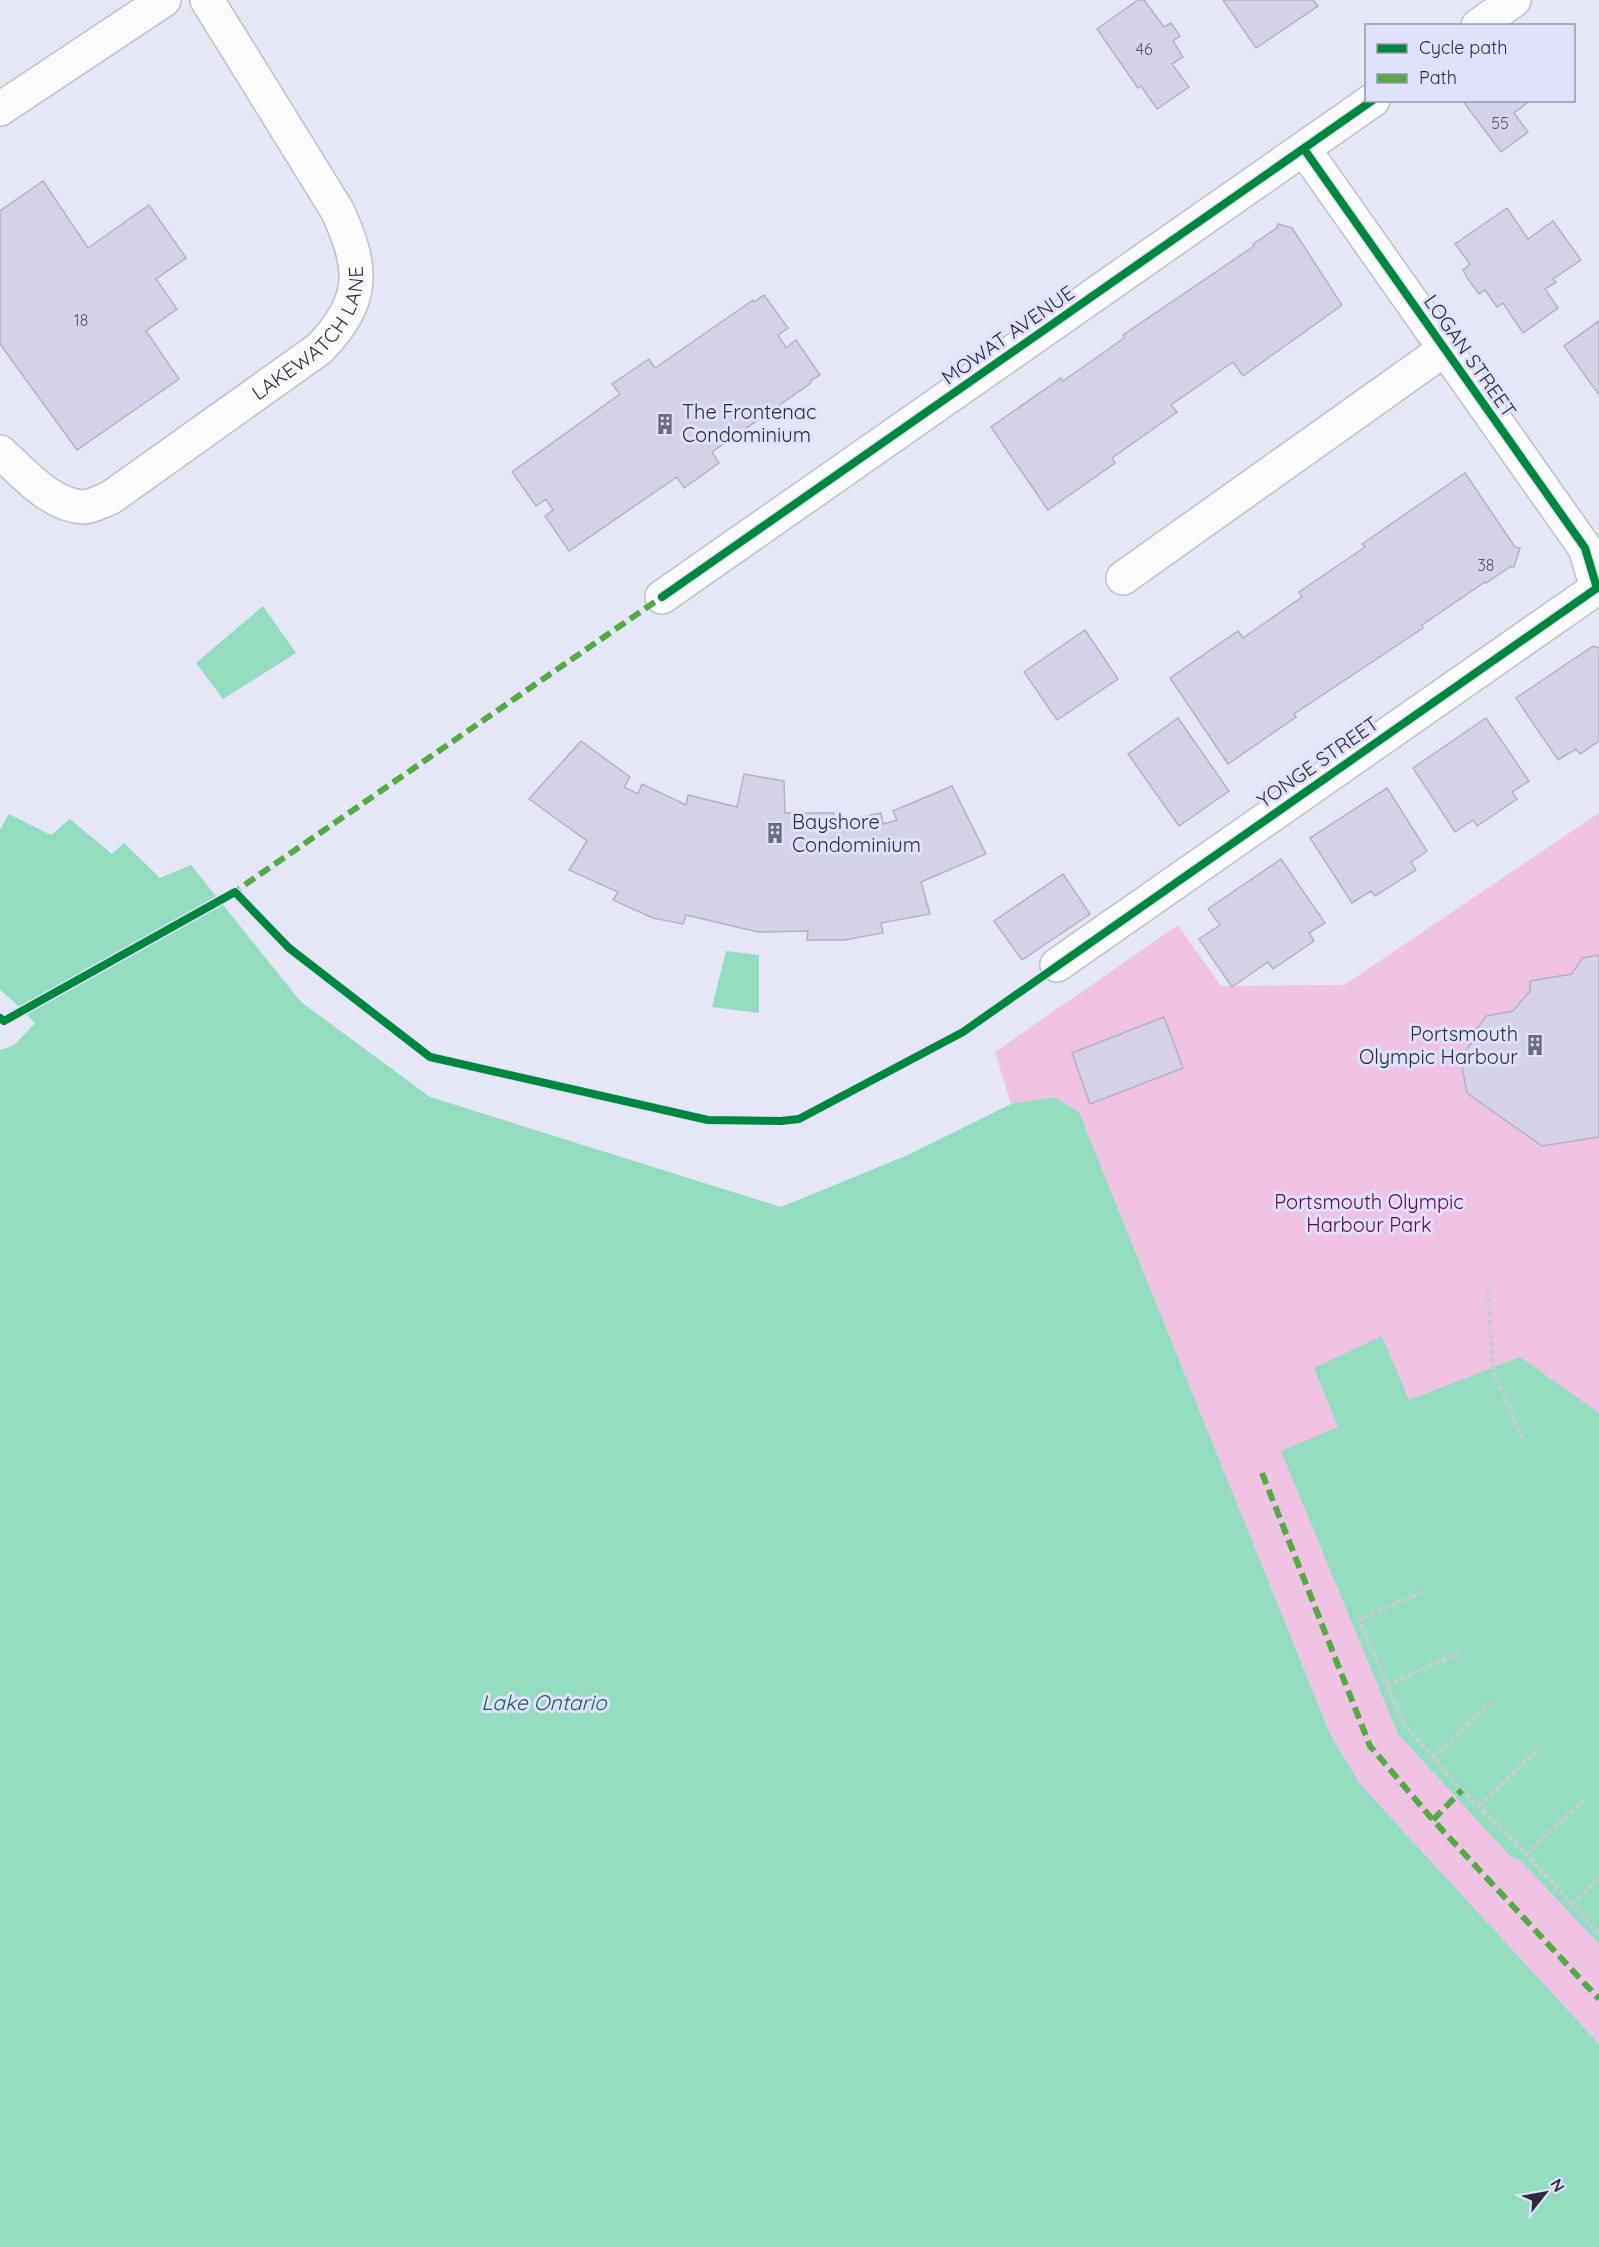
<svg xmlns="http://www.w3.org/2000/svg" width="1599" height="2247" font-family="Quicksand,sans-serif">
  <rect width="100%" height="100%" fill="#e6e7f6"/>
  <!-- green -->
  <path fill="#f0c3e5" d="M1599,813v1231l-239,-260 -30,-50 -251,-622 -25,-15 -43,7 -16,-52 183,-127 43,61 123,-1z"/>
  <!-- water -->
  <path fill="#93dcc0" d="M263,606l33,47 -73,46 -27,-36z
    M9,814l42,21 19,-16 42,35 12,-11 36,35 31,-13 110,137 129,95 351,110 127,-52 103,-51 43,-7 25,15 251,622 30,50 239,260v203h-1599v-1197l14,-5 21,-22 -21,-21 -14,-12v-160z
    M726,951l33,4v58l-47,-6z
    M1382,1336l27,64 111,-43 79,56v531l-79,-84 -10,-4 -112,-122 -117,-283 57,-24 -24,-59z"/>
  <!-- building -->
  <path fill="#d8d2e9" stroke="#b5b2c1" stroke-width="1.5" d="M1138,0h6l20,27 7,-4 9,13 -7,5 10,16 -11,7 17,23 -32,22 -16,-23 -3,2 -41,-59z
    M1223,0h90l5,6 -62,42z
    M1462,100h69l-17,13 14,19 -27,20z
    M43,181l45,67 61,-43 37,53 -30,21 21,30 -31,22 33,48 -102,71 -77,-106v-133z
    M1507,208l21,31 25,-18 28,39 -28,19 3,3 -11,7 13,19 -35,25 -20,-30 -6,4 -12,-17 -6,4 -11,-15 -5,-9 7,-6 -15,-20z
    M1278,224l14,4 50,77 -99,71 -10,-14 -62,43 6,7 -65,46 3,5 -67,47 -57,-83 70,-49 2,3 33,-23 28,-20 -1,-3 131,-89 -1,-2 24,-16z
    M764,295l24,33 -10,7 8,13 10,-8 24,35 -10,6 1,2 -99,69 7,11 -35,25 -7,-11 -108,74 -24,-35 8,-6 -7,-11 -10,7 -24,-34 108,-78 -8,-10 37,-25 6,9 98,-68 1,2z
    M1599,321v74l-35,-49z
    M1465,473l50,74 5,1 -6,19h-4l-24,16 -1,-1 -63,43 1,3 -129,86 2,3 -68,47 -58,-86 68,-47 5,7 59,-41 -3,-5 66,-45 -3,-3z
    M1085,630l33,49 -61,41 -33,-48z
    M1593,646l6,2v93l-19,13 -4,-5 -18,11 -42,-62z
    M1178,718l51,73 -50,35 -51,-72z
    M1486,718l43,63 -17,11 5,7 -40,27 -4,-6 -18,12 -42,-64z
    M581,741l49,36 -6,10 14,7 4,-10 44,21 2,-10 49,12 7,-33 40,7 1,32h49v10l47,-10 2,11 14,-4 -4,-9 59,-25 34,68 -65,28 9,32 -49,9 2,10 -39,7h-37l1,-9 -50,1 -72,-17 -3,9 -30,-6 -40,-18 5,-8 -49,-22 18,-29 -58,-42z
    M1387,788l40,63 -16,11 5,8 -41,26 -4,-5 -19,12 -42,-65z
    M1281,859l44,64 -16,10 5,8 -41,28 -5,-7 -36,25 -33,-48 21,-14 -12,-16z
    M1063,874l27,40 -68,46 -28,-39z
    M1599,955v182l-57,9 -75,-53 -7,-36 20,-24 -4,-3 10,-14 27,-5 17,-20v-10l42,-7 10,-16z
    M1164,1017l19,51 -93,36 -18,-51z"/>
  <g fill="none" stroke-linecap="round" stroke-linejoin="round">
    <defs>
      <g id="minor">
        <path d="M1478,26l36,-26"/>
        <path d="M0,109l164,-109"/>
        <path d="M1304,149l281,399 12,40"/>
        <path id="s1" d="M0,452c23,20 49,53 83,55 8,0 19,-6 27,-9l209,-149c47,-48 45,-81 18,-139l-130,-210"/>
        <path d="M1123,578l322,-229"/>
        <path d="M662,597l711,-497"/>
        <path d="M1057,965l540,-377"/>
      </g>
    </defs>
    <!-- minor casing -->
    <use href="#minor" stroke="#bdbecd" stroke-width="36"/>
    <!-- path -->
    <path stroke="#cacad1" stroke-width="4" stroke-dasharray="4.5 3" stroke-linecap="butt" d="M1488,1290l5,78 29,70
      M1423,1592l-64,27 44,104 59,67 54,53 83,90
      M1387,1685l72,-32
      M1433,1757l60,-57
      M1479,1806l58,-56
      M1526,1854l57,-54
      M1572,1904l27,-26"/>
    <!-- minor -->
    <use href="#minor" stroke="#fbfbfe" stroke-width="33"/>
    <!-- quiet -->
    <path stroke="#54ab46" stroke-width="6" stroke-dasharray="12 6" stroke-linecap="butt" d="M230,895l432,-298
      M1262,1473l108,273 63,74 166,179
      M1433,1820l29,-30"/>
    <defs>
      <path id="cycleway" d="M1304,149l281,399 12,40
        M662,597l711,-497
        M0,1018l4,3 231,-129 54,56 141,109 278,63 73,1 18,-2 164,-87 634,-444"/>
    </defs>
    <!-- cycleway casing -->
    <use href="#cycleway" stroke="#dfe1fd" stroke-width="11"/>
    <!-- cycleway -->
    <use href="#cycleway" stroke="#00873e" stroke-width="8"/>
  </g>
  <!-- icons -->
  <defs>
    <symbol id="building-bare" viewBox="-9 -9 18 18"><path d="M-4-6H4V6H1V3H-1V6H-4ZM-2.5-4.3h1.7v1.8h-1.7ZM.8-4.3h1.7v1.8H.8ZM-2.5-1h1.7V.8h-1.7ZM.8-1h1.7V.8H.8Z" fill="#6d6d7e" stroke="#dfe1fd" stroke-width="2.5" paint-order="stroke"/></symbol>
  </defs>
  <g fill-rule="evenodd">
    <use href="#building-bare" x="650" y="409" width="30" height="30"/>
    <use href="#building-bare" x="760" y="818" width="30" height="30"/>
    <use href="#building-bare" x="1520" y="1030" width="30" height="30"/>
  </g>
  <g text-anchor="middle" stroke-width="6" stroke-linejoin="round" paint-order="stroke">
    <!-- number labels -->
    <g font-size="16" fill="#58566a">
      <text x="1144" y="55">46</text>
      <text x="1500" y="129">55</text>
      <text x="81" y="326">18</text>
      <text x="1486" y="571">38</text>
    </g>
    <!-- street labels -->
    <g font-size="20" fill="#2c2c3e" stroke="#dfe1fd">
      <text dy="7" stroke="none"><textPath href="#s1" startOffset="394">LAKEWATCH LANE</textPath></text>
      <text transform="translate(1008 335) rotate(-35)" y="7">MOWAT AVENUE</text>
      <text transform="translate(1470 356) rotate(55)" y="7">LOGAN STREET</text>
      <text transform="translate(1318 762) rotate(-35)" y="7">YONGE STREET</text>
    </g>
    <!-- poi labels -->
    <g font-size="20" fill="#2c2c3e" stroke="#dfe1fd" text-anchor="start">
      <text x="682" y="419">The Frontenac<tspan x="682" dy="23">Condominium</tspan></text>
      <text x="792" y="829">Bayshore<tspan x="792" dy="23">Condominium</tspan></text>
      <text x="1518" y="1041" text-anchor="end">Portsmouth<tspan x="1518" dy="23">Olympic Harbour</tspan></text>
    </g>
    <!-- park labels -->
    <g font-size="20" fill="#66004b" stroke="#dfe1fd">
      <text x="1369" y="1209">Portsmouth Olympic<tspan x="1369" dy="23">Harbour Park</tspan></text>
    </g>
    <!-- water labels -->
    <g font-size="21" font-style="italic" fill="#166648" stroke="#dfe1fd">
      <text x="544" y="1710">Lake Ontario</text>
    </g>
  </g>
  <!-- legend -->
  <rect x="1365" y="24" width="210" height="78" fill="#dfe1fd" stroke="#9799b1" stroke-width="1.5"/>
  <rect x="1377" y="44" width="30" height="9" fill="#00873e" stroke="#9799b1" stroke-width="1.5"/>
  <text x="1419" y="54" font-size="18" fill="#2c2c3e">Cycle path</text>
  <rect x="1377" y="74" width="30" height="9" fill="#54ab46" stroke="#9799b1" stroke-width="1.5"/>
  <text x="1419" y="84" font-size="18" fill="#2c2c3e">Path</text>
  <!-- north arrow -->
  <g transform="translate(1545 2193) rotate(59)" stroke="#dfe1fd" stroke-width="4.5" paint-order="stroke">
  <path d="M0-4.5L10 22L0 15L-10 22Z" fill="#2c2c3e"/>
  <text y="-9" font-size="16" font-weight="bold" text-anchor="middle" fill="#2c2c3e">N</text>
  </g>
</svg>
